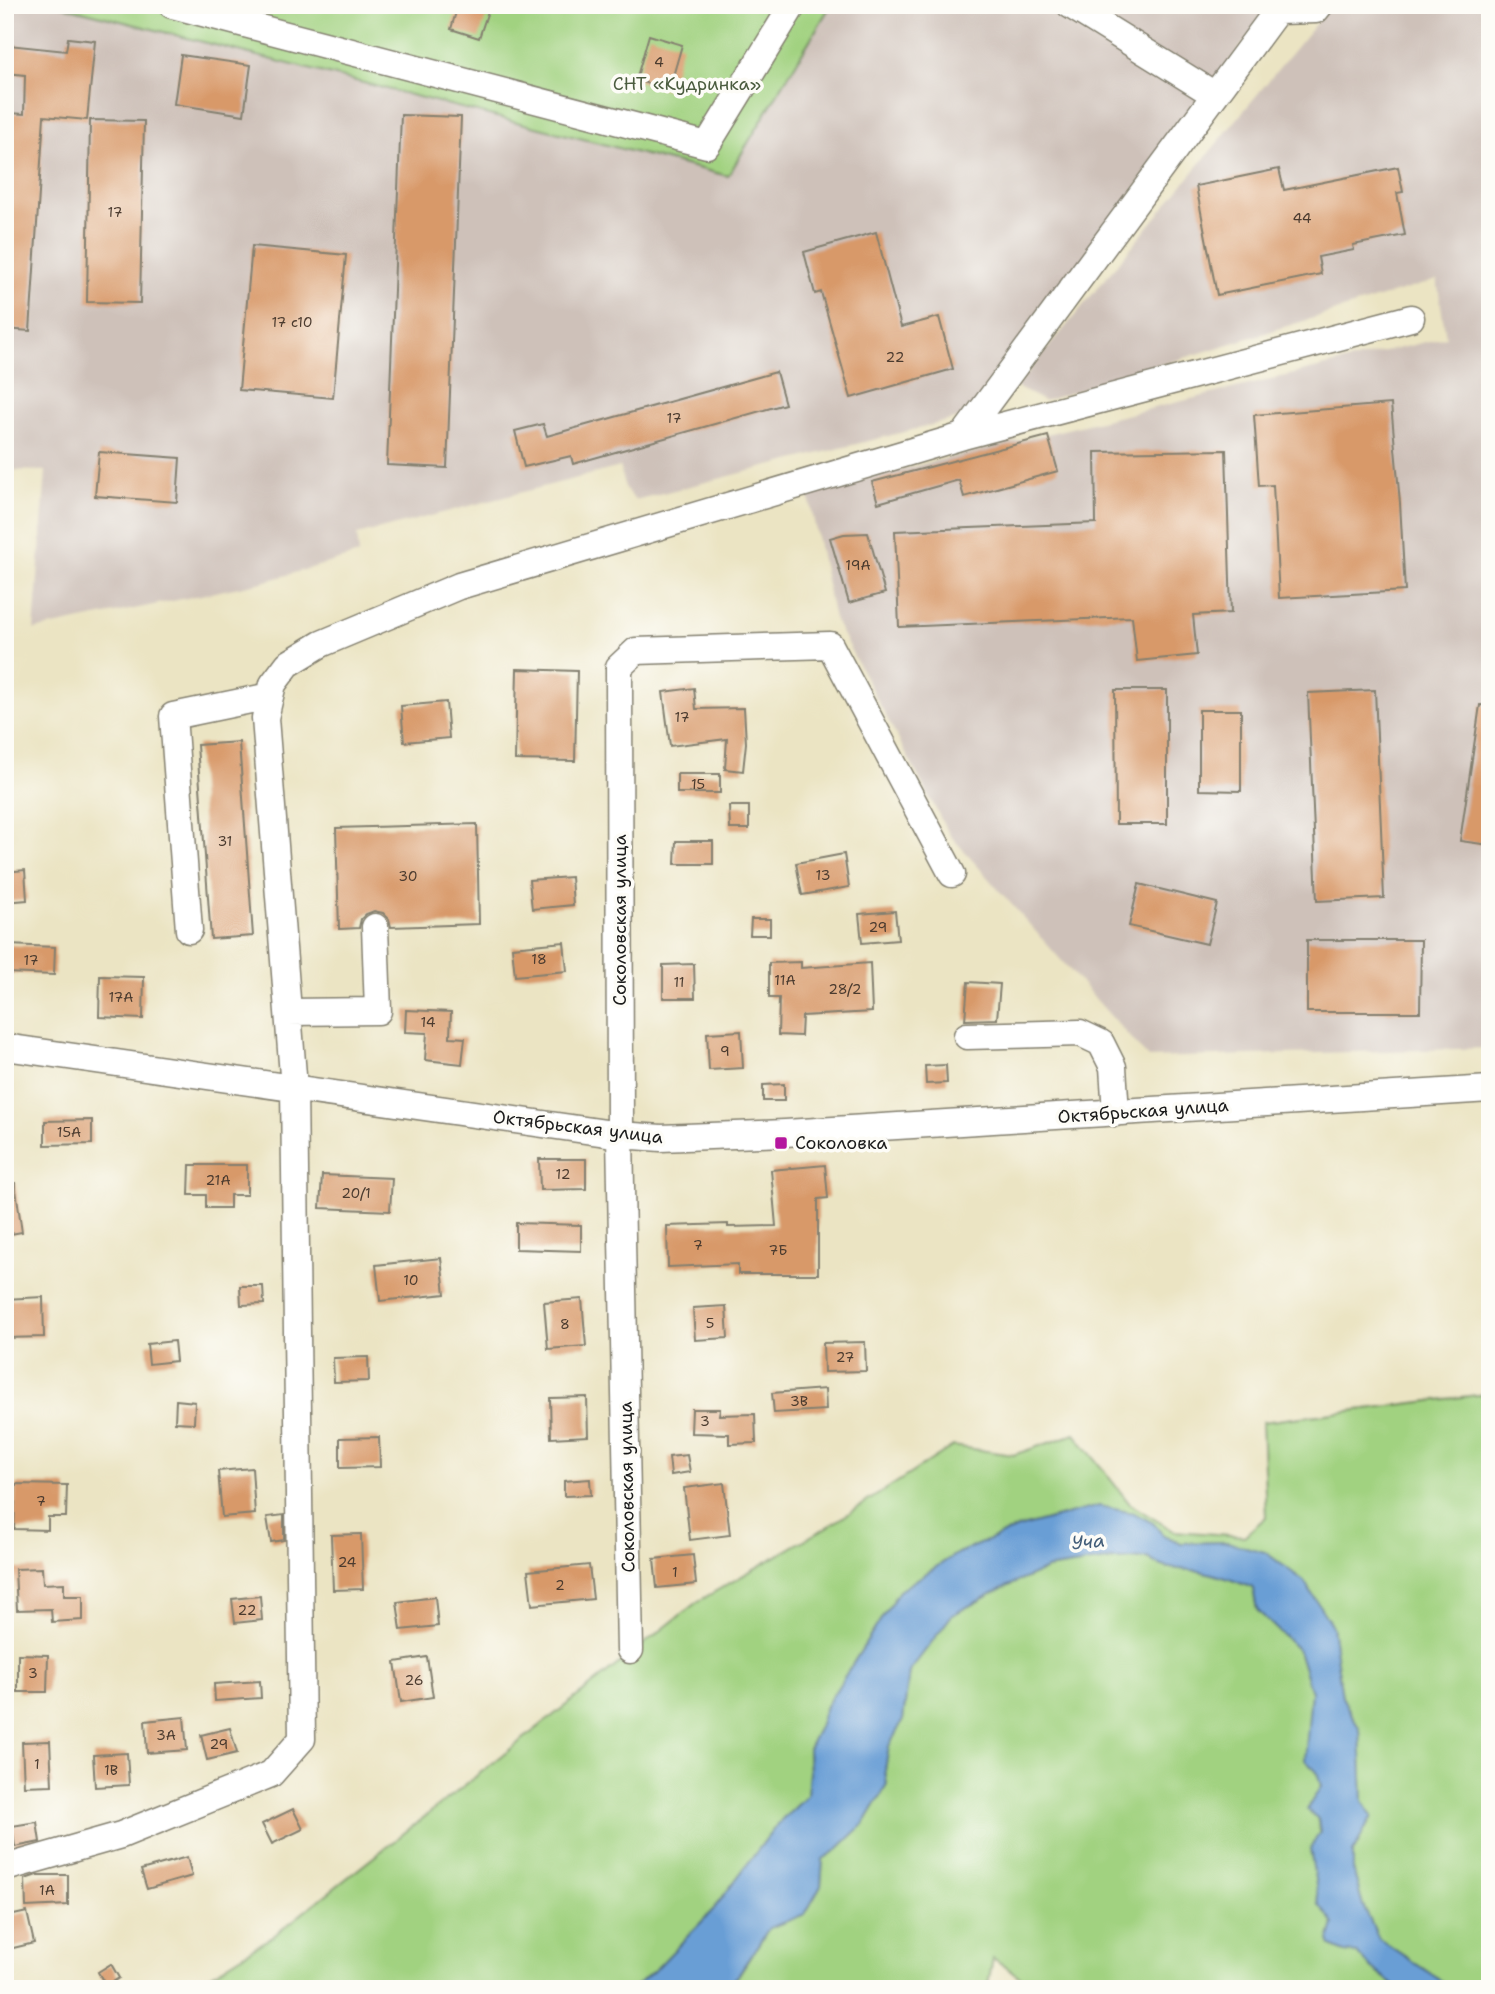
<svg xmlns="http://www.w3.org/2000/svg" width="1495" height="1994" font-family="'Shantell Sans',sans-serif">
  <rect width="100%" height="100%" fill="#fdfcf7"/>
  <filter id="ink" filterUnits="userSpaceOnUse"><feTurbulence type="fractalNoise" baseFrequency=".0143" numOctaves="2"/><feDisplacementMap in="SourceGraphic" scale="14" xChannelSelector="R" yChannelSelector="G"/><feConvolveMatrix kernelMatrix="1 2 1 2 8 2 1 2 1" color-interpolation-filters="sRGB"/></filter>
  <filter id="wash" filterUnits="userSpaceOnUse"><feTurbulence type="fractalNoise" baseFrequency=".00686" numOctaves="4" result="noise"/><feDisplacementMap in="SourceGraphic" scale="28" xChannelSelector="R" yChannelSelector="G"/><feGaussianBlur stdDeviation="1.57" result="paint"/><feColorMatrix in="noise" values="0 0 0 0 0 0 0 0 0 0 0 0 0 0 0 0 0 1.4 0 .05"/><feComposite in="paint" operator="in"/></filter>
  <g filter="url(#wash)">
    <rect width="100%" height="100%" fill="#ebe4c3"/>
    <!-- industrial -->
    <path fill="#cec1b9" d="M5,5h53l669,170 104,-170h441l-305,411 -332,84 -10,-11 -5,-22 -263,68 2,19 -96,28 -229,48 12,-159 -41,-1v-34l7,-79 -7,-1z
      M1331,5h159v1043l-342,10 -199,-224 -115,-215 -26,-127 638,-155 -9,-57 -393,121 -28,-14z"/>
    <!-- green -->
    <path fill="#a1d280" stroke="#5e774e" stroke-width="2" d="M58,5h773l-103,171z
      M1486,1394v50l4,3v538l-38,3 -73,-49 -16,-33 -10,-37v-17l19,-36 -9,-15 -3,-71 -18,-33 -10,-71 -105,-84 -46,1 -18,-8 -10,-12 -54,-17 -81,22 -60,25 -59,38 -73,115 -7,21 -11,22 1,24 -2,23 -31,30 -63,84 -56,58 -25,21h-444l88,-55 421,-332 140,-81 116,-75 60,9 62,-21 55,70 44,27 70,5 22,-19 -4,-95z
      M1148,1558c15,13 33,10 52,13 19,4 36,10 53,17l4,22 41,40 13,42 -1,26 7,54 4,14 -6,11 14,120 5,7 -5,17 2,5 14,6 12,1 13,14 30,22h-363l-44,-31 -6,31h-263l14,-13 31,-48 36,-14 16,-28 2,-27 14,-9 27,-26 23,-39 -2,-15 4,-24 14,-26 6,-48 43,-57 43,-23 51,-23 53,-8z"/>
    <!-- water -->
    <path fill="#699ed5" stroke="#425d78" stroke-width="2" d="M1099,1506l35,7 19,10 10,12 18,8 46,-1 38,10 39,29 28,45 10,71 18,33 3,71 9,15 -19,36v17l10,37 16,33 73,49 38,-3v4h-90l-30,-22 -13,-14 -12,-1 -14,-6 -2,-5 5,-17 -15,-20 -9,-55 10,-17 -2,-13 -11,-10 14,-23 -4,-14 -12,-12 6,-68 -13,-42 -41,-40 -4,-22c-17,-7 -34,-13 -53,-17 -19,-3 -37,0 -52,-13l-49,3 -53,8 -51,23 -43,23 -43,57 -6,48 -14,26 -4,24 2,15 -23,39 -27,26 -14,9 -2,27 -16,28 -36,14 -32,48 -13,13h-92l25,-21 56,-58 63,-84 31,-30 2,-23 -1,-24 11,-22 7,-21 73,-115 59,-38 60,-25z"/>
    <g id="blocks">
      <!-- building -->
      <path fill="#d89969" d="M458,5h32l-11,33 -28,-9z
        M649,35l33,10 -13,45 -33,-10z
        M68,38l27,3 -8,79 -43,-4 -14,215 -25,-2v-139l5,-77 14,1 1,-39 -19,-2 3,-28 57,6z
        M181,55l70,10 -7,50 -70,-11z
        M401,115l60,2 -14,351 -60,-3z
        M90,120l54,1 -4,182 -53,-1z
        M1398,167l5,25 -6,1 8,42 -52,10 1,5 -36,7 3,17 -104,21 -21,-109 83,-17 5,21z
        M876,232l25,95 38,-10 14,52 -102,29 -30,-106 -6,2 -11,-42z
        M252,246l94,9 -13,143 -94,-8z
        M776,372l9,32 -212,60 -2,-8 -47,11 -9,-36 28,-7 4,12z
        M1391,404l9,99 5,88 -126,7 -6,-113 -14,1 -5,-71z
        M1048,436l10,35 -94,26 -5,-17 -81,23 -6,-21z
        M1226,450l5,163 -38,2 4,40 -60,6 -5,-44 -233,10 -4,-96 201,-8 -1,-71z
        M99,452l81,6 -3,44 -82,-6z
        M868,533l17,60 -36,10 -19,-65 14,-4z
        M517,669l60,2 -2,90 -60,-1z
        M694,688l2,21 48,-1 2,35 -3,28 -18,-2 2,-30 -57,7 -7,-54z
        M1115,690h52v134h-51z
        M1375,690l9,208 -67,3 -9,-208z
        M446,702l3,36 -45,4 -3,-36z
        M1480,705l10,1v139l-30,-4z
        M1199,710h42v81l-42,-1z
        M239,742l14,194 -42,3 -14,-194z
        M677,774h43v19h-43z
        M729,806h20v23h-19z
        M477,824l2,100 -88,3 -2,-8 -6,-6 -9,-2 -8,3 -5,5 -2,9 -20,1 -3,-101z
        M676,841h37v23h-38z
        M844,854l5,33 -47,8 -6,-32z
        M25,870l2,30 -22,2v-30z
        M571,877l2,28 -41,4 -3,-29z
        M1139,884l78,19 -10,41 -78,-18z
        M895,911l3,29 -36,3 -3,-29z
        M751,919h19v16h-20z
        M1307,940h114l-1,72h-113z
        M564,942l3,29 -52,5 -3,-29z
        M8,945l47,2 -1,28 -47,-2z
        M801,962v6l69,-5 2,49 -70,4 -1,20 -23,-1 1,-37h-10v-35z
        M694,964l1,34h-32v-33z
        M100,976l44,1 -1,42 -44,-2z
        M968,982l32,2 -3,35 -32,1z
        M406,1010l45,2 -1,25 15,1 -3,26 -37,-4 2,-27 -22,-1z
        M741,1031l2,37 -34,2 -2,-37z
        M946,1065l1,18 -21,1 -1,-18z
        M784,1084v17h-21v-16z
        M92,1120v24l-47,1v-24z
        M539,1159h47v30l-46,1z
        M190,1165h57v30h-17v13h-24v-13h-17z
        M825,1165l3,33 -10,1v75h-80v-10l-70,3 -1,-41 61,-2v3l48,-1 -5,-56z
        M322,1175l70,3 -2,33 -70,-3z
        M5,1183h10l7,49 -17,3z
        M516,1223l65,2v26l-65,-2z
        M441,1258l4,36 -65,7 -4,-36z
        M240,1286h23l1,18 -23,1z
        M43,1297l1,40 -39,1v-39z
        M582,1299l4,47 -38,3 -4,-47z
        M726,1306l2,32 -33,2 -2,-32z
        M174,1341l2,20 -27,3 -2,-20z
        M865,1342l1,29 -42,1 -1,-29z
        M368,1357l1,24 -35,1 -1,-24z
        M825,1389l1,21 -52,3 -2,-20z
        M587,1397l1,39 -37,2 -1,-40z
        M176,1400l19,2 -1,21 -19,-1z
        M692,1409h28l-1,6 36,-1 1,29 -27,1v-10l-38,-1z
        M379,1437l1,30 -40,1v-30z
        M687,1455l3,17 -19,3 -2,-18z
        M252,1468l3,46 -33,3 -4,-46z
        M590,1479l1,16 -27,1v-15z
        M724,1483l6,52 -40,5 -6,-52z
        M16,1484l51,1 -1,32h-18v13l-34,-1z
        M284,1515v25l-13,2 -4,-25z
        M361,1534l2,55 -30,1 -2,-55z
        M693,1555l3,29 -39,4 -3,-29z
        M589,1565l4,34 -61,6 -4,-34z
        M42,1568l1,16 21,-1v13h19v24l-31,2 -1,-13 -34,1 -2,-41z
        M260,1596l2,24 -27,3 -3,-24z
        M435,1597l3,29 -37,4 -4,-28z
        M18,1654l30,1 -1,37h-29z
        M427,1657l6,40 -32,5 -6,-40z
        M260,1681l1,17 -46,3 -1,-17z
        M184,1717l3,33 -40,3 -2,-32z
        M230,1728l7,25 -30,7 -6,-25z
        M50,1741l2,44 -28,1 -2,-44z
        M127,1753l2,32 -34,2 -2,-32z
        M293,1809l10,20 -31,15 -10,-20z
        M37,1822l3,20 -25,5 -3,-21z
        M187,1857l5,19 -45,13 -6,-19z
        M37,1875h31v30l-42,2 -1,-28z
        M27,1912l7,31 -29,7v-33z
        M111,1964l8,14 -13,8 -8,-14z"/>
    </g>
  </g>
  <g filter="url(#ink)">
    <use href="#blocks" fill-opacity="0" stroke="#848070" stroke-width="2"/>
    <g fill="none" stroke-linecap="round" stroke-linejoin="round">
      <defs>
        <path id="minor" d="M172,5l535,140 86,-140
          M1070,5l145,90
          M963,436l314,-425 39,-1 4,-5
          M189,930l-16,-214 97,-20
          M288,1012l90,-1 -3,-84
          M967,1036l113,-3 21,10 12,24 3,46
          M5,1047l615,88 41,3 124,-5 705,-44
          M630,1650l-10,-515 -1,-468 17,-16 194,-6 122,229
          M5,1868l116,-33 150,-61 31,-35 -8,-651 -29,-370 8,-34 15,-20 33,-20 138,-58 504,-150 448,-118"/>
      </defs>
      <!-- minor casing -->
      <use href="#minor" stroke="#848070" stroke-width="29"/>
      <!-- minor -->
      <use href="#minor" stroke="#fff" stroke-width="26"/>
    </g>
  </g>
  <!-- markers -->
  <rect fill="#b5179e" stroke="#fdfcf7" stroke-width="2.5" x="774" y="1136" width="14" height="14" rx="3.5"/>
  <g text-anchor="middle" stroke-width="7" stroke-linejoin="round" paint-order="stroke">
    <!-- number labels -->
    <g font-size="14" fill="#4b3b2f">
      <text x="659" y="67">4</text>
      <text x="115" y="217">17</text>
      <text x="1302" y="223">44</text>
      <text x="292" y="327">17 с10</text>
      <text x="895" y="362">22</text>
      <text x="674" y="423">17</text>
      <text x="858" y="570">19А</text>
      <text x="682" y="722">17</text>
      <text x="698" y="789">15</text>
      <text x="225" y="846">31</text>
      <text x="823" y="880">13</text>
      <text x="408" y="881">30</text>
      <text x="878" y="932">29</text>
      <text x="539" y="964">18</text>
      <text x="31" y="965">17</text>
      <text x="785" y="985">11А</text>
      <text x="679" y="987">11</text>
      <text x="845" y="994">28/2</text>
      <text x="121" y="1002">17А</text>
      <text x="428" y="1027">14</text>
      <text x="725" y="1056">9</text>
      <text x="69" y="1137">15А</text>
      <text x="563" y="1179">12</text>
      <text x="218" y="1185">21А</text>
      <text x="356" y="1198">20/1</text>
      <text x="698" y="1250">7</text>
      <text x="778" y="1255">7Б</text>
      <text x="411" y="1285">10</text>
      <text x="710" y="1328">5</text>
      <text x="565" y="1329">8</text>
      <text x="845" y="1362">27</text>
      <text x="799" y="1406">3В</text>
      <text x="705" y="1426">3</text>
      <text x="41" y="1506">7</text>
      <text x="347" y="1567">24</text>
      <text x="675" y="1577">1</text>
      <text x="560" y="1590">2</text>
      <text x="247" y="1615">22</text>
      <text x="33" y="1678">3</text>
      <text x="414" y="1685">26</text>
      <text x="166" y="1740">3А</text>
      <text x="219" y="1749">29</text>
      <text x="37" y="1769">1</text>
      <text x="111" y="1775">1В</text>
      <text x="47" y="1895">1А</text>
    </g>
    <!-- park labels -->
    <g font-size="18" fill="#4b5c3f" stroke="#fdfcf7">
      <text x="687" y="90">СНТ «Кудринка»</text>
    </g>
    <!-- street labels -->
    <g font-size="18" fill="#1c1c1c" stroke="#fdfcf7">
      <text transform="translate(620 920) rotate(-90)" y="6">Соколовская улица</text>
      <text transform="translate(1143 1111) rotate(-4)" y="6">Октябрьская улица</text>
      <text transform="translate(578 1127) rotate(7)" y="6">Октябрьская улица</text>
      <text transform="translate(627 1487) rotate(-91)" y="6">Соколовская улица</text>
    </g>
    <!-- poi labels -->
    <g font-size="18" fill="#1c1c1c" stroke="#fdfcf7" text-anchor="start">
      <text x="795" y="1149">Соколовка</text>
    </g>
    <!-- water labels -->
    <g font-size="19" font-style="italic" fill="#425d78" stroke="#fdfcf7">
      <text transform="translate(1088 1541) rotate(-5)" y="7">Уча</text>
    </g>
  </g>
  <!-- margin -->
  <rect width="1495" height="1994" fill="none" stroke="#fdfcf7" stroke-width="28"/>
</svg>
